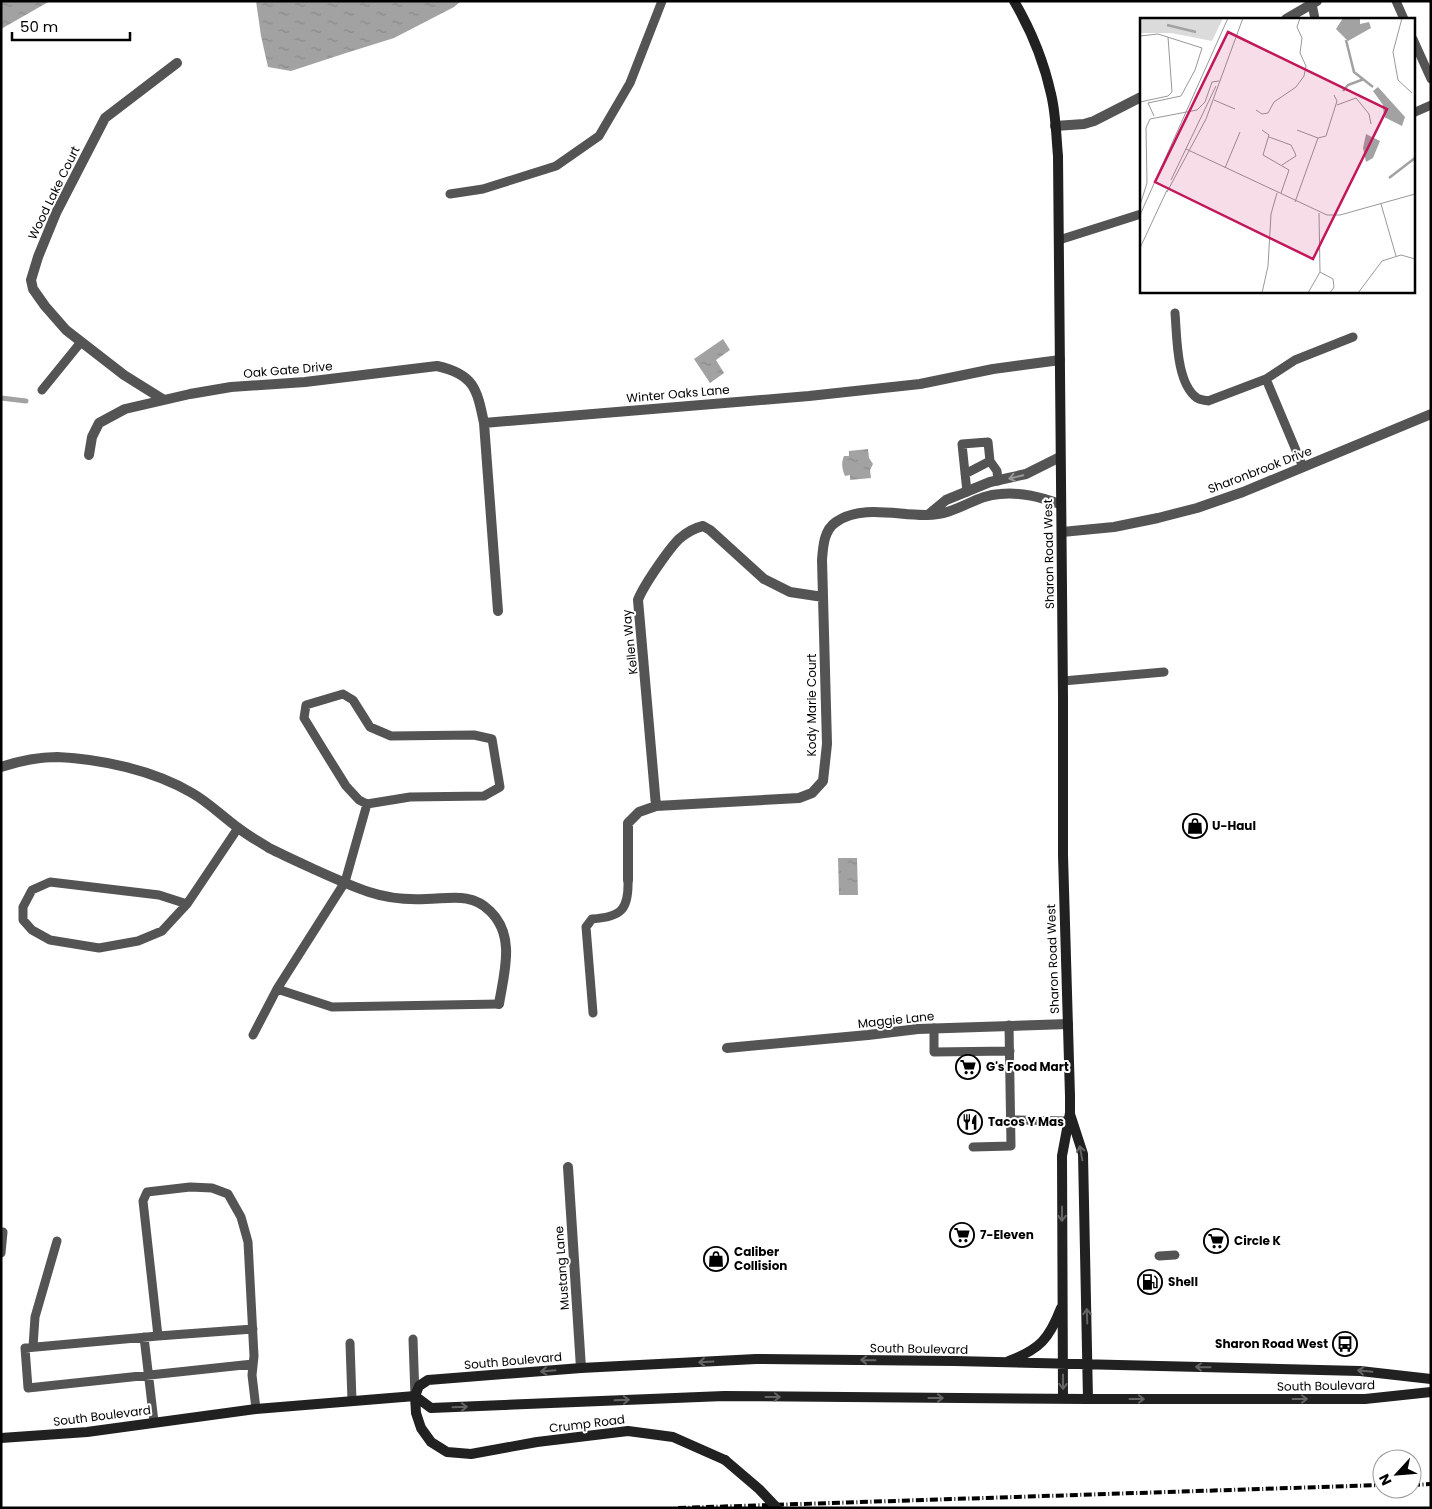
<svg xmlns="http://www.w3.org/2000/svg" width="1432" height="1509" font-family="Poppins,sans-serif">
  <defs>
    <pattern id="water-ripples" width="26" height="14" patternUnits="userSpaceOnUse" patternTransform="scale(1.25)"><rect width="26" height="14" fill="#a2a2a2"/><path d="M2 4q2-2 4 0t4 0M15 11q2-2 4 0t4 0" fill="none" stroke="#8a8a8a"/></pattern>
  </defs>
  <rect width="100%" height="100%" fill="#fff"/>
  <!-- water -->
  <path fill="url(#water-ripples)" d="M1,1h49l-49,28z
    M256,1h205l-7,6 -60,31 -48,15 -55,18 -23,-4 -7,-31z
    M723,339l7,11 -14,10 8,13 -14,10 -16,-24z
    M868,449l1,9 4,6 -3,6 1,8 -21,2v-5l-5,1c-3,-7 -4,-13 -1,-20h5v-5z
    M838,858h19l1,37h-19z"/>
  <g fill="none" stroke-linecap="round" stroke-linejoin="round">
    <!-- stream -->
    <path stroke="#a2a2a2" stroke-width="5" d="M1,398l25,3"/>
    <!-- lane -->
    <path stroke="#545454" stroke-width="9" d="M1396,1l8,18
      M1312,4l3,15
      M1413,39l18,40
      M1413,113l18,-8
      M450,194l33,-5 73,-23 43,-30 31,-53 32,-82
      M1059,240l82,-26
      M1175,313c2,23 1,70 22,85 3,2 7,2 11,3l58,-22 37,88
      M1266,379l29,-19 58,-23
      M42,390l39,-48
      M965,474l25,-13
      M967,492l-5,-48 26,-2 2,19 7,10 1,10
      M1063,681l101,-9
      M187,904l-28,-9 -109,-13 -18,8 -9,17v13l9,10 18,10 49,8 39,-7 24,-10 25,-27 51,-76
      M277,989l55,18 167,-3
      M593,1013l-7,-86 6,-8c29,-2 37,-9 36,-39
      M934,1028v24l76,-1
      M253,1035l24,-46 68,-107 22,-78 43,-7 74,-1 16,-9 -8,-48 -18,-4 -83,1 -21,-9 -17,-27 -10,-6 -37,11 -2,13 19,31 23,37 13,14 8,4
      M1011,1120l57,1
      M973,1147l38,-1 -2,-121
      M1,1232h2l-2,21
      M1159,1256l16,-1
      M253,1329l-95,7 -15,-135 4,-9 43,-5 22,1 16,6 13,23 7,25 6,114 -2,19 4,34
      M158,1336l-133,12 3,40 225,-24
      M144,1337l10,85
      M413,1339l2,57
      M350,1343l2,58
      M33,1347l2,-30 22,-76"/>
    <!-- street -->
    <path stroke="#545454" stroke-width="10" d="M1286,19l31,-18
      M1055,126l29,-2 10,-3 47,-24
      M164,400l-40,-25 -58,-45 -21,-24 -12,-17 -2,-9 7,-23 18,-44 49,-95 72,-55
      M89,455l3,-18 7,-14 26,-14 65,-15 41,-7 74,-5 132,-16c37,8 40,23 47,57
      M928,515l18,-15 44,-18 36,-8 34,-17
      M1062,532l52,-5 44,-9 39,-10 46,-16 188,-78
      M498,611l-14,-188 325,-27 111,-12 73,-15 67,-9
      M1,767c18,-6 37,-10 56,-10 44,2 96,13 135,36 16,9 30,23 45,34 10,8 21,14 32,21 12,6 25,12 38,18 20,9 41,19 62,26 18,6 38,8 57,7 23,0 45,-7 64,12 26,25 14,62 9,93
      M656,806l-18,-206c5,-14 31,-51 41,-61 7,-6 15,-11 24,-13l7,4 54,49 26,13 33,5
      M628,880v-57l11,-11 17,-6 143,-8 13,-5 11,-12 4,-37 -5,-184c1,-14 2,-30 14,-38 26,-18 63,-6 91,-7 30,0 48,-20 73,-21 22,-2 40,3 60,10
      M727,1048l141,-13 50,-6 150,-5
      M568,1167l13,201"/>
    <!-- secondary -->
    <path stroke="#212121" stroke-width="10" d="M1014,1c17,29 30,61 37,93 5,20 5,41 7,62l5,541v158l7,241v17l-8,43 1,243
      M1070,1114l13,40 5,245
      M1009,1361c31,-12 40,-22 52,-53
      M1,1438l86,-6 169,-23 159,-13 16,12 293,-12 364,3h277l66,-7
      M725,1460l-52,-23 -45,-6 -91,11 -66,12 -24,-2 -16,-10 -10,-14 -5,-15 -1,-17 4,-10 9,-6 153,-12 175,-9 199,2 405,10 71,8"/>
    <!-- rail -->
    <path stroke="#000" stroke-width="4" stroke-dasharray="8 2.5 1 2.5" stroke-linecap="butt" d="M1412,1485l19,-1
      M678,1508l704,-23"/>
    <!-- secondary-bridge -->
    <path stroke="#212121" stroke-width="10" d="M725,1460l34,29 18,19"/>
  </g>
  <!-- one-way arrows -->
  <defs><path id="oneway-shaft" d="M-6 0H5M1.5-3L5.5 0L1.5 3" fill="none" stroke-width="1.6" stroke-linecap="round" stroke-linejoin="round" transform="scale(1.25)"/></defs>
  <use stroke="#989898" href="#oneway-shaft" transform="translate(1016 477) rotate(166)"/>
  <g stroke="#646464">
    <use href="#oneway-shaft" transform="translate(1081 1153) rotate(-101)"/>
    <use href="#oneway-shaft" transform="translate(1062 1214) rotate(90)"/>
    <use href="#oneway-shaft" transform="translate(1087 1316) rotate(-92)"/>
    <use href="#oneway-shaft" transform="translate(868 1360) rotate(-179)"/>
    <use href="#oneway-shaft" transform="translate(706 1362) rotate(177)"/>
    <use href="#oneway-shaft" transform="translate(1203 1367) rotate(-179)"/>
    <use href="#oneway-shaft" transform="translate(548 1371) rotate(175)"/>
    <use href="#oneway-shaft" transform="translate(1365 1371) rotate(-175)"/>
    <use href="#oneway-shaft" transform="translate(1063 1382) rotate(90)"/>
    <use href="#oneway-shaft" transform="translate(773 1397)"/>
    <use href="#oneway-shaft" transform="translate(936 1398)"/>
    <use href="#oneway-shaft" transform="translate(1137 1399)"/>
    <use href="#oneway-shaft" transform="translate(1300 1399)"/>
    <use href="#oneway-shaft" transform="translate(622 1400) rotate(-2)"/>
    <use href="#oneway-shaft" transform="translate(460 1407) rotate(-2)"/>
  </g>
  <!-- icons -->
  <defs>
    <symbol id="shop-ring" viewBox="-11 -11 22 22"><circle r="9.5" fill="#fff" stroke="#000" stroke-width="1.5"/><path d="M-5-2.5h2.3a2.7 3.5 0 0 1 5.4 0H5L5.5 6h-11ZM-1.5-2.5h3a1.5 2.3 0 0 0-3 0Z" fill="#000"/></symbol>
    <symbol id="supermarket-ring" viewBox="-11 -11 22 22"><circle r="9.5" fill="#fff" stroke="#000" stroke-width="1.5"/><path d="M-6-5.5h2.5l.6 2H6L4.5 2H-2.5L-4.4-4H-6ZM-1.5 3.2a1.3 1.3 0 1 0 .1 0ZM3 3.2a1.3 1.3 0 1 0 .1 0Z" fill="#000"/></symbol>
    <symbol id="restaurant-ring" viewBox="-11 -11 22 22"><circle r="9.5" fill="#fff" stroke="#000" stroke-width="1.5"/><path d="M-5-6h1v4h1v-4h1v4h1v-4h1v5L-1.5 .5V6h-2V.5L-5-1ZM5-6V6H3V1.5H1.5Q1.5-4 5-6Z" fill="#000"/></symbol>
    <symbol id="fuel-ring" viewBox="-11 -11 22 22"><circle r="9.5" fill="#fff" stroke="#000" stroke-width="1.5"/><path d="M-5.5-6h7V0h2V4h1.3V-2.5L3-4.5l.8-.8L6-3V5H2.5V1h-1V6h-7ZM-4.2-4.7v3.2H.2V-4.7Z" fill="#000"/></symbol>
    <symbol id="bus-ring" viewBox="-11 -11 22 22"><circle r="9.5" fill="#fff" stroke="#000" stroke-width="1.5"/><path d="M-5-6H5V4H4V6H2V4H-2V6H-4V4H-5ZM-3.5-4V0h7V-4ZM-3.5 1.2v1.5H-2V1.2ZM2 1.2v1.5H3.5V1.2Z" fill="#000"/></symbol>
  </defs>
  <g fill-rule="evenodd">
    <use href="#shop-ring" x="1181" y="812" width="28" height="28"/>
    <use href="#supermarket-ring" x="954" y="1053" width="28" height="28"/>
    <use href="#restaurant-ring" x="956" y="1108" width="28" height="28"/>
    <use href="#supermarket-ring" x="948" y="1221" width="28" height="28"/>
    <use href="#supermarket-ring" x="1202" y="1227" width="28" height="28"/>
    <use href="#shop-ring" x="702" y="1245" width="28" height="28"/>
    <use href="#fuel-ring" x="1136" y="1268" width="28" height="28"/>
    <use href="#bus-ring" x="1331" y="1330" width="28" height="28"/>
  </g>
  <g text-anchor="middle" stroke-width="4" stroke-linejoin="round" paint-order="stroke">
    <!-- street labels -->
    <g font-size="12" fill="#000" stroke="#fff">
      <text transform="translate(54 193) rotate(-64)" y="4">Wood Lake Court</text>
      <text transform="translate(288 370) rotate(-5)" y="4">Oak Gate Drive</text>
      <text transform="translate(678 394) rotate(-5)" y="4">Winter Oaks Lane</text>
      <text transform="translate(1260 470) rotate(-21)" y="4">Sharonbrook Drive</text>
      <text transform="translate(1049 554) rotate(-91)" y="4">Sharon Road West</text>
      <text transform="translate(630 642) rotate(-96)" y="4">Kellen Way</text>
      <text transform="translate(812 705) rotate(-90)" y="4">Kody Marie Court</text>
      <text transform="translate(1053 959) rotate(-92)" y="4">Sharon Road West</text>
      <text transform="translate(896 1020) rotate(-6)" y="4">Maggie Lane</text>
      <text transform="translate(562 1268) rotate(-94)" y="4">Mustang Lane</text>
      <text transform="translate(919 1349) rotate(1)" y="4">South Boulevard</text>
      <text transform="translate(513 1361) rotate(-5)" y="4">South Boulevard</text>
      <text transform="translate(1326 1386) rotate(-1)" y="4">South Boulevard</text>
      <text transform="translate(102 1416) rotate(-7)" y="4">South Boulevard</text>
      <text transform="translate(587 1424) rotate(-7)" y="4">Crump Road</text>
    </g>
    <!-- poi labels -->
    <g font-size="12" font-weight="bold" fill="#000" stroke="#fff" text-anchor="start">
      <text x="1212" y="830">U-Haul</text>
      <text x="986" y="1071">G's Food Mart</text>
      <text x="988" y="1126">Tacos Y Mas</text>
      <text x="980" y="1239">7-Eleven</text>
      <text x="1234" y="1245">Circle K</text>
      <text x="734" y="1256">Caliber<tspan x="734" dy="14">Collision</tspan></text>
      <text x="1168" y="1286">Shell</text>
      <text x="1328" y="1348" text-anchor="end">Sharon Road West</text>
    </g>
  </g>
  <!-- overview -->
  <g transform="translate(1140 18)">
    <rect width="275" height="275" fill="#fff"/>
    <path d="M0,0h83l-11,23 -41,-8h-31z" fill="#dbdbdb"/>
    <path d="M203,0h17v6l9,-2 2,6 -23,13 -12,-12zM238,69l27,30 -3,9 -18,-9 -1,-12 -10,-14zM226,116l14,7 -7,17 -7,4 -3,-14z" fill="#a2a2a2"/>
    <path fill="none" stroke="#a2a2a2" stroke-width="2.5" d="M27,7l29,7M206,22l8,32 19,15M203,73l5,-6 16,-6M249,160l26,-20"/>
    <path fill="none" stroke="#999" stroke-width="1" d="M262,0l-9,34 5,28 14,13M0,18l18,-2 44,14 -7,22 -14,26 -33,7 6,13M74,82l21,9M0,84l28,-6 4,-4 -4,-55M197,87l19,-7 13,16 2,10M116,92l6,4 6,-1 6,-11 22,-15 8,-11 2,-10 -6,-13 2,-15 -5,-11 3,-9M122,112l7,5 -6,20 26,15 -8,23M129,119l22,8 4,8 1,3 -14,9M178,120l8,-2 11,-35 -3,-6M46,131l141,66h13l75,-21M85,150l15,-36M31,162l45,-94M27,174l39,-73 37,-101M155,184l23,-64 -21,-8M241,186l15,52M0,187l7,-22 -1,-55 4,-9 47,-9 8,-8 7,-20 7,-1M0,197l88,-197M0,230l27,-58M180,254l13,7 1,8 -4,6M122,275l6,-27 3,-52 6,-21M168,275l12,-21 -1,-59M218,275l24,-32 19,-6 14,4"/>
    <path fill="#c2185b" fill-opacity="0.15" stroke="#c2185b" stroke-width="2.5" d="M88,14l159,77 -74,150 -158,-77z"/>
    <rect width="275" height="275" fill="none" stroke="#000" stroke-width="2.5"/>
  </g>
  <!-- border -->
  <rect width="1432" height="1509" fill="none" stroke="#000000" stroke-width="5"/>
  <!-- north arrow -->
  <g transform="translate(1397 1474) rotate(244)"><circle r="24" fill="#ffffff" stroke="#999999"/>
  <path d="M0-4L9 19L0 12L-9 19Z" fill="#000000"/>
  <text y="-8" font-size="14" font-weight="bold" text-anchor="middle" fill="#000000">N</text>
  </g>
  <!-- scale -->
  <path d="M12 32v8h118v-8" fill="none" stroke="#000000" stroke-width="2.5"/>
  <text x="20" y="32" font-size="15" fill="#000000" stroke="#ffffff" stroke-width="4" paint-order="stroke">50 m</text>
</svg>
